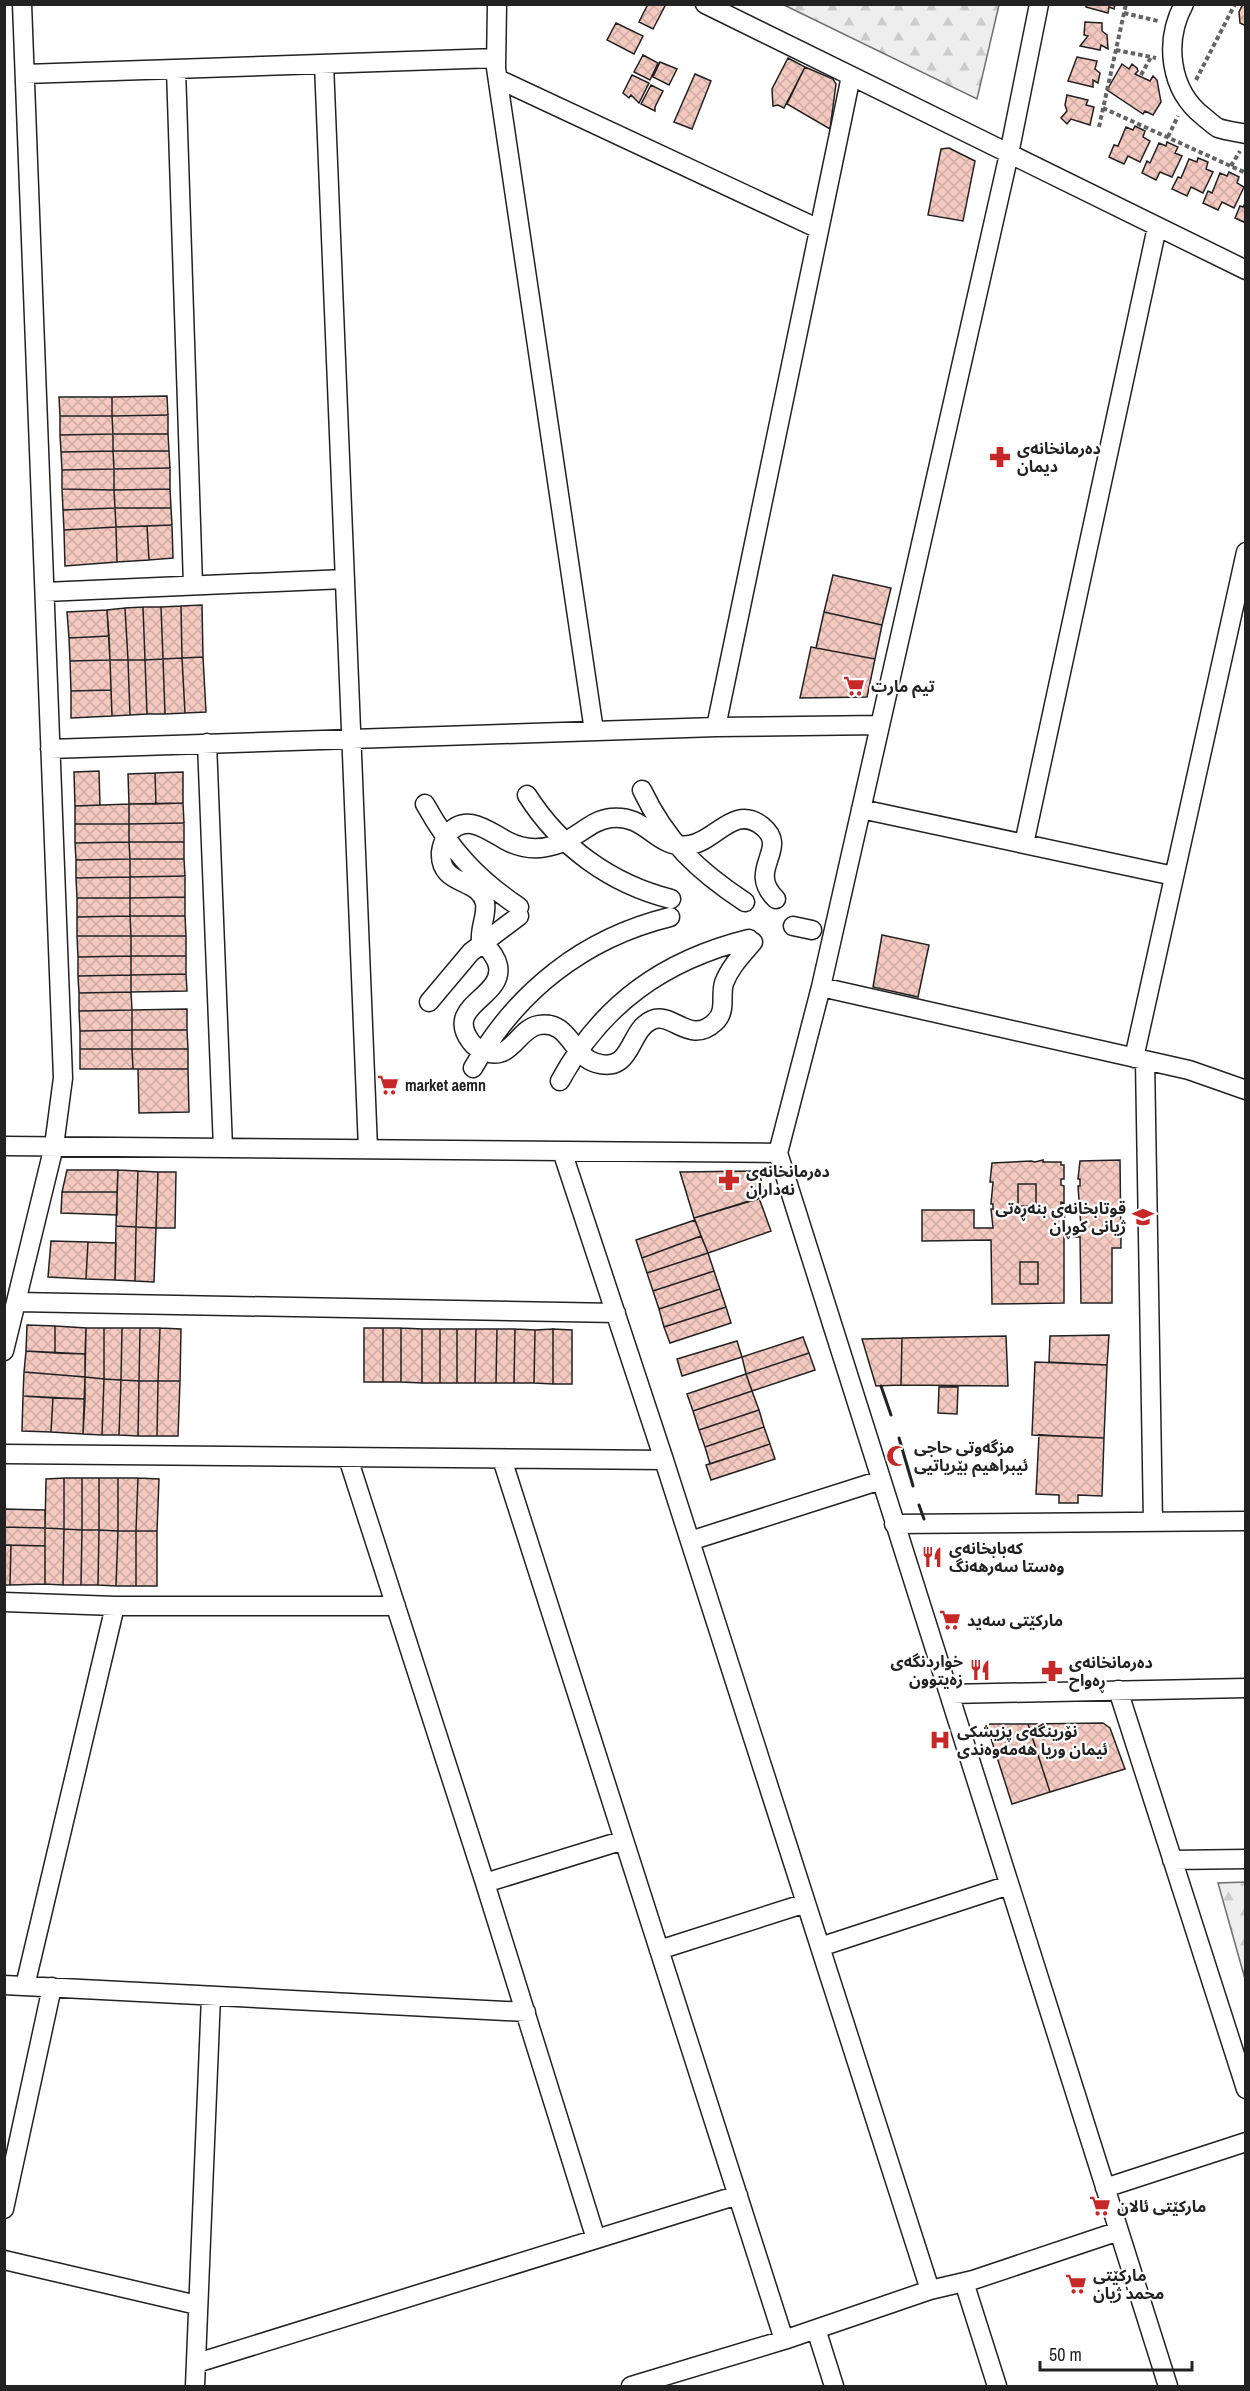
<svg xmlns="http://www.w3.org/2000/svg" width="1250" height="2391" font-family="'Archivo Narrow','Noto Sans Arabic',sans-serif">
  <defs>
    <pattern id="forest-firs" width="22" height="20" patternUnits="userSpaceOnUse" patternTransform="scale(1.5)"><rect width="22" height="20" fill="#eee"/><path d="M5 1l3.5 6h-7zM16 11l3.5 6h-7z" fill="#ccc"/></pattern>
    <pattern id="building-cross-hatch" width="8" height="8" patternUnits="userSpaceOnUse" patternTransform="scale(1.5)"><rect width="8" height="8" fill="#f3c9c0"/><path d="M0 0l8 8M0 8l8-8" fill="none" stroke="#d0aca5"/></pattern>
  </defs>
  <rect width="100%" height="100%" fill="#fff"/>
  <!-- forest -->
  <path fill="url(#forest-firs)" stroke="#6f6f6f" stroke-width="1.5" d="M784,5h215l-22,94z
    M1245,1882h1l-1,97 -27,-96z"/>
  <!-- building -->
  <path fill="url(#building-cross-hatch)" stroke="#222" stroke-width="1.5" fill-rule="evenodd" d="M648,4h18l-13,25 -14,-7z
    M1087,4h28l-1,5 -5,-2 -1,6 -22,-6z
    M1243,4l3,1v21l-6,-3 -1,-11z
    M1085,22l17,1v8l5,4 1,14 -7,-4 -1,5 -20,-4 8,-10 -4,-1z
    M616,23l27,13 -9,18 -27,-14z
    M643,55l15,8 -8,17 -16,-8z
    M1077,57l20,4 -2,8 5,4 -2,10 -5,-3v7l-25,-6z
    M788,58l17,9 -21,41 -6,-3 -5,1 -1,-17z
    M660,62l17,7 -8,16 -16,-8z
    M1122,64l7,5 3,-5 5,4 1,3 -3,3 15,7 3,-5 4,4 4,22 -8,13 -8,-4 -2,3 -36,-24z
    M805,67l28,12 3,5 -6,45 -43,-25z
    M695,74l16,7 -19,48 -18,-7z
    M632,75l17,8 -10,20 -8,-8 -2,3 -6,-5z
    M651,85l12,6 -8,16v4l-14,-7z
    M1067,95l21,5 -2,5 8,2 -4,18 -19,-6 -4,5 -6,-6 6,-7 -2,-6z
    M1135,126l10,5 -2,6 7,4 -10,21 -12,-6 -4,8 -15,-7 5,-12 4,1 8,-19 7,3z
    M1167,142l11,5 -3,6 7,3 -10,21 -12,-5 -4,8 -14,-7 5,-12 3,2 9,-20 7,3z
    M949,148l26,13 -12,60 -35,-6 13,-66z
    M1198,158l10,4 -2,7 7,3 -10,21 -12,-6 -4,9 -15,-7 6,-12 3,1 8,-19 8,3z
    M1229,172l10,5 -2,6 7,4 -10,21 -12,-6 -4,8 -15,-7 5,-12 4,2 8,-20 7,3z
    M1246,202v21l-11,-5 5,-12 3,1z
    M167,396l1,19 -56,1v-19z
    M59,397h53v19h-52z
    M168,415v19h-55l-1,-18z
    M60,416h52l1,18 -53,1z
    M113,434h55l1,17h-56z
    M113,434v17l-52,1 -1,-17z
    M113,451h56l1,17 -56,1z
    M113,451l1,18 -52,1 -1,-18z
    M170,468v21l-56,1v-21z
    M114,469v21l-52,-1v-19z
    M62,489l52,1 1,18 -52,2z
    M170,489l1,19h-56l-1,-18z
    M115,508h56l1,17 -56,2z
    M115,508l1,19 -52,3 -1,-20z
    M172,525l1,33 -24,2 -2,-34z
    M147,526l2,34 -32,2 -1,-35z
    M116,527l1,35 -52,4 -1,-36z
    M833,575l58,13 -9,37 -58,-13z
    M202,605l1,52 -21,1 -1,-52z
    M181,606l1,52 -19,1 -2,-52z
    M143,607l2,53h-17l-3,-52z
    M143,607h18l2,52 -18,1z
    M125,608l3,52h-18l-3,-50z
    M107,610l2,26 -40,2 -2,-26z
    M824,612l58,13 -7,34 -59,-11z
    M109,636l1,24 -40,1 -1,-23z
    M811,647l64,12 -8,38 -67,1z
    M203,657l3,55 -21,1 -3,-55z
    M182,658l3,55 -20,1 -2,-55z
    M163,659l2,55h-18l-2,-54z
    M110,660h18l2,55 -18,1z
    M110,660l1,30 -40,1 -1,-30z
    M128,660h17l2,54 -17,1z
    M111,690l1,26 -41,2v-27z
    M99,771l1,34 -25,1 -1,-34z
    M183,772v31l-27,1 -1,-31z
    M155,773l1,31h-27l-1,-30z
    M183,803l1,20 -55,1v-20z
    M129,804v20h-54v-18z
    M184,823v19h-55v-18z
    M75,824h54v18l-54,1z
    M129,842h55v17h-54z
    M129,842l1,17 -54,1 -1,-17z
    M130,859h54l1,17 -55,1z
    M130,859v18l-54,1v-18z
    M185,876v21l-55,1v-21z
    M130,877v21h-53l-1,-20z
    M185,897v19h-55v-18z
    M77,898h53v18l-53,1z
    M130,916h55l1,20h-55z
    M130,916l1,20h-54v-19z
    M882,935l47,10 -11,52 -45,-10z
    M77,936h54v20l-53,1z
    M131,936h55v20h-55z
    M131,956h55v18l-55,1z
    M131,956v19l-53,1v-19z
    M186,974l1,17 -56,1v-17z
    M131,975v17l-52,1 -1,-17z
    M131,992l1,18 -53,1v-18z
    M187,1009v21h-55v-20z
    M132,1010v20l-52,1 -1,-20z
    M132,1030h55l1,19h-56z
    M132,1030v19h-52v-18z
    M80,1049h52l1,20h-53z
    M132,1049h56v20h-55z
    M138,1069h50l1,43 -50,1z
    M1043,1160v2h18v3h3v14h-3v6l3,1v17l-3,-1v6h3l1,16h-3l-1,3h20l-3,-41h2v-7h-2l2,-18 40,-1 1,88h-9v55h-31l-1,-66h-16v66l-72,1 -1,-64 -69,1v-31h52v18h19l-2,-19h2v-5h-2l2,-22h-3l2,-19 39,-2 4,1zM1018,1184h18v22h-18zM1020,1262h18v22h-18z
    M67,1170h51l-1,22h-55z
    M118,1170l20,1 -2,56 -20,-1z
    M138,1171l20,1 -2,56 -20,-1z
    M755,1171l5,4 5,22 -71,21 -14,-46z
    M158,1172h18l-1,56h-19z
    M1018,1184h18v22h-18z
    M62,1192h55v23l-56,-2z
    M759,1198l12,33 -63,22 -14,-35z
    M695,1220l6,16 -59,22 -6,-18z
    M116,1226l20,1 -1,54 -20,-1z
    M136,1227l20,1 -2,54 -19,-1z
    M701,1236l7,17 -61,20 -5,-15z
    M51,1241l37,1 -2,37 -38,-2z
    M88,1242l28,1 -1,37 -29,-1z
    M708,1253l6,18 -61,20 -6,-18z
    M1020,1262h18v22h-18z
    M714,1271l6,18 -61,20 -6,-18z
    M720,1289l6,18 -62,20 -5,-18z
    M726,1307l5,16 -61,20 -6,-16z
    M27,1325l28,1v27l-29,-2z
    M55,1326l31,2 -1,26 -30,-1z
    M86,1328h18v51l-19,-2z
    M104,1328h18l-1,52 -17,-1z
    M122,1328h18l-1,53 -18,-1z
    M140,1328h20l-2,53h-19z
    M160,1328l21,1 -1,52h-22z
    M364,1328h19v54h-19z
    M383,1328h18v54h-18z
    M401,1328l21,1v54l-21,-1z
    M422,1329h18v54h-18z
    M440,1329h17v54h-17z
    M457,1329h19l-1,54h-18z
    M476,1329h21l-1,54h-21z
    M497,1329h18l-1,54h-18z
    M515,1329l20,1 -1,53h-20z
    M553,1329l19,1v54h-19z
    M553,1329v55l-19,-1 1,-53z
    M1109,1335l-2,30 -58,-3 1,-26z
    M1006,1336l2,50 -107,-1 1,-47z
    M803,1337l6,16 -63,21 -4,-17z
    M902,1338l-1,47 -25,1 -14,-47z
    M737,1341l5,16 -60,19 -5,-17z
    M26,1351l59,3v23l-61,-5z
    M809,1353l6,17 -63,21 -6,-17z
    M1035,1362l72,3 -3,73 -72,-3z
    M24,1372l61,5v22l-62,-3z
    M746,1374l6,17 -59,20 -6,-17z
    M85,1377l19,2 -2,56 -19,-1z
    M104,1379l17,1 -2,55h-17z
    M121,1380l18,1 -1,55 -19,-1z
    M139,1381h19l-1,55h-19z
    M158,1381h22l-2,55h-21z
    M939,1387h19l-1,27 -19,-1z
    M752,1391l7,19 -60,20 -6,-19z
    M23,1396l30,2 -2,34 -29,-1z
    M53,1398l32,1 -2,35 -32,-2z
    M759,1410l5,17 -59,20 -6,-17z
    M764,1427l6,17 -60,20 -5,-17z
    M1039,1435l65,3 -2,58 -24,-1v8h-19v-8l-23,-1z
    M770,1444l5,15 -64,21 -5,-15z
    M64,1478h18v52l-18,-1z
    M64,1478v51l-19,-1 1,-49z
    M82,1478h17v52h-17z
    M99,1478h19v53l-19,-1z
    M118,1478h20l-2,53h-18z
    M138,1478l21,1 -2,52h-21z
    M4,1509l41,1v18l-41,-1z
    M4,1527l41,1v18l-41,-1z
    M45,1528l19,1 -1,56 -18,-1z
    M64,1529l18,1 -1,55h-18z
    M82,1530h17l-1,55h-17z
    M99,1530l19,1 -2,55 -18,-1z
    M118,1531h18v55h-20z
    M136,1531h21v55h-21z
    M4,1545h7l-1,40h-6z
    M11,1545l34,1v38l-35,1z
    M1103,1723l7,5 15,41 -75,23 -22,-68z
    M990,1724h38l22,68 -38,12 -25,-78z"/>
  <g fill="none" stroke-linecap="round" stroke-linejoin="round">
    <defs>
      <path id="street" d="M497,4l-1,64 98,663
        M705,4l541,266
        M1039,4l-30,150 -188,833 -43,166 390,1233
        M1184,4c-20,37 -15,86 20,113 4,3 9,8 14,11 9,3 19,4 28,6
        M324,64l44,1085
        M176,69l17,516
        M25,74l471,-16
        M498,79l321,150
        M45,592l300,-13
        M716,727l135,-651
        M207,743l16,405
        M50,749l666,-22 164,-2
        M642,790c24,51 56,81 103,112
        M527,795c33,52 84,89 144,104
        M425,804c25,45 51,74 94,103
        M861,809l313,67
        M1024,844l133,-617
        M793,926l19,4
        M753,942c-11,13 -23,25 -29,41 -4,13 3,28 -9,39 -25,24 -43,-11 -63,-2 -24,10 -19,54 -56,43 -25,-7 -26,-43 -57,-38 -21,3 -27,36 -53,27 -6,-2 -11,-4 -15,-10 -28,-37 33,-44 27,-76 -2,-11 -11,-18 -17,-27 -1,-12 6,-24 4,-36 -6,-26 -46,-16 -44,-51 1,-6 3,-12 6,-17 19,-24 41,-4 60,6 15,8 32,9 48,4 21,-5 35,-25 56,-27 37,-4 44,32 79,27 26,-4 44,-41 72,-19 29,23 -17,43 14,73
        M821,987l368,83 57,20
        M429,1002l42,-50 48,-36
        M1134,1058l112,-506
        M1145,1061l8,461
        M473,1068c44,-77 111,-130 197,-151
        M560,1081c42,-77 104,-121 189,-142
        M4,1146l774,7
        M562,1151l102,309 266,830
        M17,1302l599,11
        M4,1351l50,-205 9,-68 -41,-1074
        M4,1454l660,6
        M348,1458l137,425 111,356
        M502,1459l282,881
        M894,1524l352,-3
        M690,1541l191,-61
        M4,1602l111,4h281
        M1118,1690l128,399
        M949,1694l297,-6
        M1172,1860l74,-1
        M485,1883l139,-43
        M820,1947l189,-62
        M659,1950l147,-47
        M4,1985l522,27
        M25,1986l90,-380
        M1105,2188l141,-46
        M4,2209l48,-222
        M4,2260l193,45
        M964,2282l33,104
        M816,2329l18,57
        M197,2363l541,-168
        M195,2386l16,-390
        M631,2386l153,-46 146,-50 43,-10 146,-49"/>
    </defs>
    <!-- street casing -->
    <use href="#street" stroke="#222" stroke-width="21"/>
    <!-- path -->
    <path stroke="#646464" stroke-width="4" stroke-dasharray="4.5 3" stroke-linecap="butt" d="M1124,13l34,8
      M1116,50l40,8
      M1141,75l10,-18
      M1196,80l39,-76
      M1103,108l143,65
      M1099,127l27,-123
      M1168,137l10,-21
      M1231,166l9,-15"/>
    <!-- street -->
    <use href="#street" stroke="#fff" stroke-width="18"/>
    <!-- wall -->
    <path stroke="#222" stroke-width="3" d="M881,1386l10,29
      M899,1438l14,48
      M919,1505l5,14"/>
  </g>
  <!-- icons -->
  <defs>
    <symbol id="pharmacy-bare" viewBox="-9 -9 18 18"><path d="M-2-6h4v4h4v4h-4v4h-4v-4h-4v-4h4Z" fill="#c62828" stroke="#fff" stroke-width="2.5" paint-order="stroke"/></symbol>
    <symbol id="supermarket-bare" viewBox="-9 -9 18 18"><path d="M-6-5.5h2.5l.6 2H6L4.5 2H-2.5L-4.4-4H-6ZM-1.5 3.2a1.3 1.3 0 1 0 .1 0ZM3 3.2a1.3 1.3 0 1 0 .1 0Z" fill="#c62828" stroke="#fff" stroke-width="2.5" paint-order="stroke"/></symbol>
    <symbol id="school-bare" viewBox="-9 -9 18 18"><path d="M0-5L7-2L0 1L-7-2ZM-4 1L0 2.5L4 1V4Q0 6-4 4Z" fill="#c62828" stroke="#fff" stroke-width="2.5" paint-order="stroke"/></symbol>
    <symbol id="mosque-bare" viewBox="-9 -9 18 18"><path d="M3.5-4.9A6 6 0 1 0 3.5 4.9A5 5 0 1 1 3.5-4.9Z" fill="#c62828" stroke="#fff" stroke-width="2.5" paint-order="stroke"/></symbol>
    <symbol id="restaurant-bare" viewBox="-9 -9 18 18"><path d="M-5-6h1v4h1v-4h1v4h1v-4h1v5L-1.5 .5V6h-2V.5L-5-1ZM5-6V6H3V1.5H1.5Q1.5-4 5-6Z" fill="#c62828" stroke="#fff" stroke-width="2.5" paint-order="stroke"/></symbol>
    <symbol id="hospital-bare" viewBox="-9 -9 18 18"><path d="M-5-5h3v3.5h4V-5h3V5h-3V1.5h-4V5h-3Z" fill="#c62828" stroke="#fff" stroke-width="2.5" paint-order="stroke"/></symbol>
  </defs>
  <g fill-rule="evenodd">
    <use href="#pharmacy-bare" x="985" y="442" width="30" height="30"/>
    <use href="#supermarket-bare" x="839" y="671" width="30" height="30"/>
    <use href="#supermarket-bare" x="373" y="1070" width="30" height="30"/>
    <use href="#pharmacy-bare" x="714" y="1165" width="30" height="30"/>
    <use href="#school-bare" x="1128" y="1202" width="30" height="30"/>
    <use href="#mosque-bare" x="882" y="1441" width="30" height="30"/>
    <use href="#restaurant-bare" x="917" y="1542" width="30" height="30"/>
    <use href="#supermarket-bare" x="935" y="1605" width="30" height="30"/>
    <use href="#restaurant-bare" x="965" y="1655" width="30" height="30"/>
    <use href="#pharmacy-bare" x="1037" y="1656" width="30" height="30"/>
    <use href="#hospital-bare" x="925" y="1725" width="30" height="30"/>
    <use href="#supermarket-bare" x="1085" y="2191" width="30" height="30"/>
    <use href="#supermarket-bare" x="1061" y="2269" width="30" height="30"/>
  </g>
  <g text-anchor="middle" stroke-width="4.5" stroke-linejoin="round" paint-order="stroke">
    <!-- poi labels -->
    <g font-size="16" font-weight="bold" fill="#222" stroke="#fff" text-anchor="start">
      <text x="1017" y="454">دەرمانخانەی<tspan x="1017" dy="18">دیمان</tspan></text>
      <text x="871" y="692">تیم مارت</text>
      <text x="405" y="1091">market aemn</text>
      <text x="746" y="1177">دەرمانخانەی<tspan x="746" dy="18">نەداران</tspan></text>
      <text x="1126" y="1214" text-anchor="end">قوتابخانەی بنەڕەتی<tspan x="1126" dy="18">ژیانی کوڕان</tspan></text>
      <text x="914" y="1453">مزگەوتی حاجی<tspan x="914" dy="18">ئیبراهیم بێریاتیی</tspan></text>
      <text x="949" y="1554">کەبابخانەی<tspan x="949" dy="18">وەستا سەرهەنگ</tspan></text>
      <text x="967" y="1626">مارکێتی سەید</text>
      <text x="963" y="1667" text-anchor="end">خواردنگەی<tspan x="963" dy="18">زەیتوون</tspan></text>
      <text x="1069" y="1668">دەرمانخانەی<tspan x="1069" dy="18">ڕەواح</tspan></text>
      <text x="957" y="1737">نۆرینگەی پزیشکی<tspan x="957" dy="18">ئیمان وریا هەمەوەندی</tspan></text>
      <text x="1117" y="2212">مارکێتی ئالان</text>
      <text x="1093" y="2281">مارکێتی<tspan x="1093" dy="18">محمد ژیان</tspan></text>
    </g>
  </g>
  <!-- border -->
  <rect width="1250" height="2391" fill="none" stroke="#222222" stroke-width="12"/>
  <!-- scale -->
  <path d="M1040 2361v9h152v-9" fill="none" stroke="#222222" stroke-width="3"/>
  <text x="1049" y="2361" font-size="18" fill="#222222" stroke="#ffffff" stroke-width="4.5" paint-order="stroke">50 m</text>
</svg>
